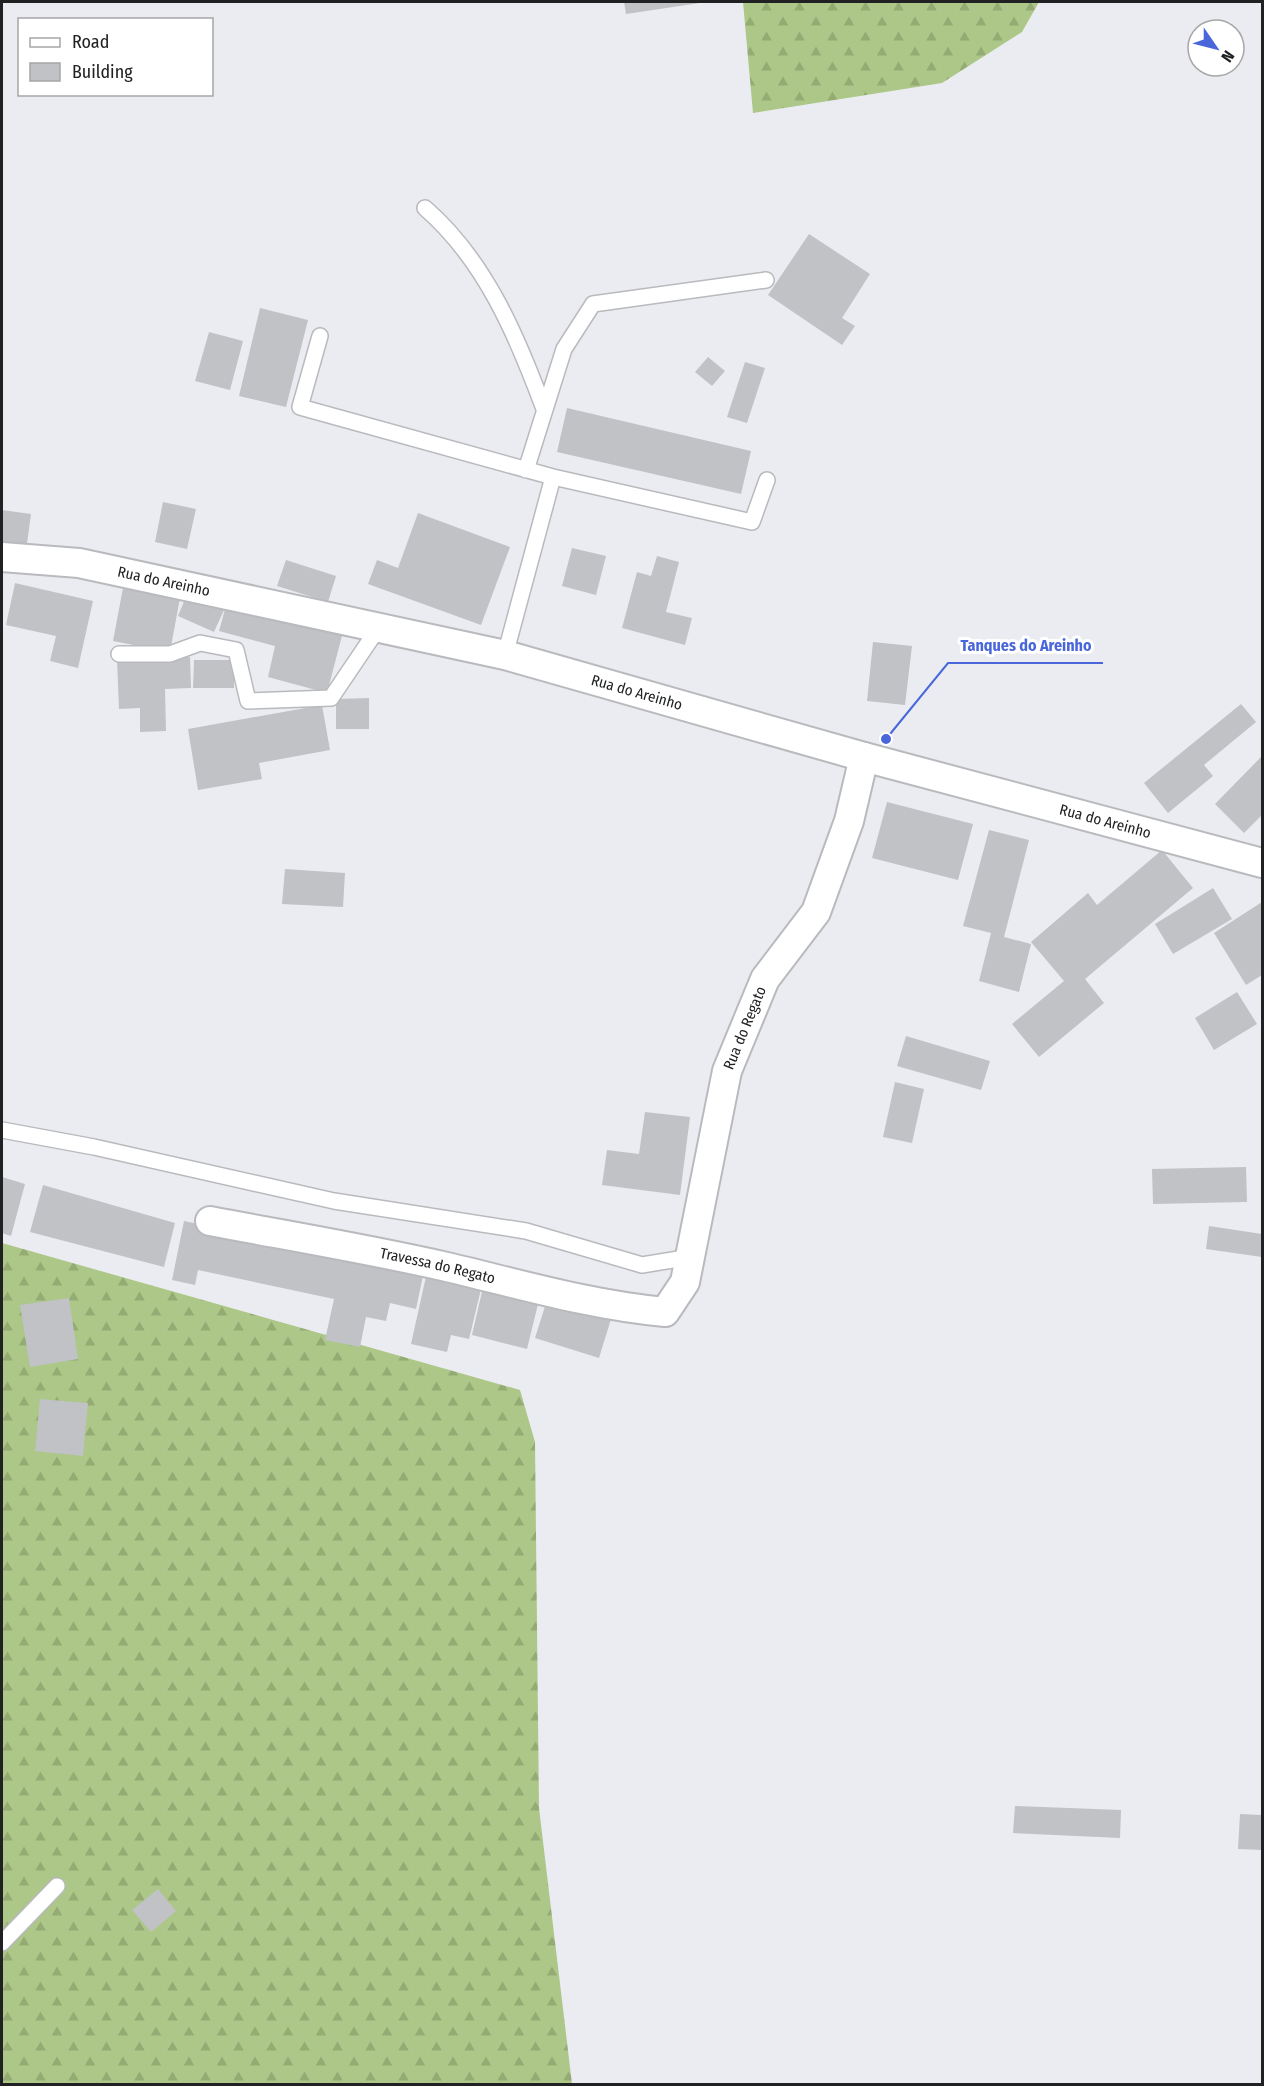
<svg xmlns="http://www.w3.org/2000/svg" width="1264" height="2086" font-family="'Fira Sans Condensed',sans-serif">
  <defs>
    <pattern id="forest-firs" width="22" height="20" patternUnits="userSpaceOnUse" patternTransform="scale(1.5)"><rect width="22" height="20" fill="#acc787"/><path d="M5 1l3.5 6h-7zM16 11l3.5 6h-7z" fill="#94ab74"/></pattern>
  </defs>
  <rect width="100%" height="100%" fill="#ebecf1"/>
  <!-- forest -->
  <path fill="url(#forest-firs)" d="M743,2h296l-17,30 -80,51 -189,30z
    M2,1243l518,147 15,52 4,366 33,276h-570z"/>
  <!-- building -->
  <path fill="#c0c2c6" d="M624,2h76v1l-74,11z
    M809,234l61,40 -28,44 13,8 -13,19 -74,-50z
    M260,308l48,12 -22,87 -47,-11z
    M209,332l34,9 -13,49 -35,-9z
    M708,357l17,14 -13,15 -17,-14z
    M745,362l20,6 -18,55 -20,-6z
    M567,408l184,43 -10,43 -184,-42z
    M163,502l33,7 -9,40 -32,-7z
    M2,510l29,4 -5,37 -24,-3z
    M418,513l92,34 -29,78 -113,-41 9,-24 21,8z
    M572,548l34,8 -10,39 -34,-9z
    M657,556l22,6 -13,50 26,6 -7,27 -63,-17 15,-56 14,4z
    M286,560l50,16 -8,26 -51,-16z
    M15,583l78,18 -15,67 -28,-7 6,-25 -50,-11z
    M123,588l57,10 -10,54 -57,-11z
    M187,594l37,16 -10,22 -36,-16z
    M227,602l116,30 -16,61 -59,-16 7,-31 -56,-15z
    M873,642l39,4 -7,59 -38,-4z
    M190,657l1,31 -26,1 1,42 -26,1v-24l-21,1 -2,-49z
    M194,660h40v28h-41z
    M369,698v31h-33v-30z
    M1241,704l15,18 -52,43 9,11 -45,37 -24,-30z
    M322,705l8,45 -71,13 3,16 -64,11 -10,-61z
    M1262,756v59l-18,18 -29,-29z
    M887,802l86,22 -15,56 -86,-22z
    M989,830l40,10 -25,97 27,7 -12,48 -40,-11 12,-48 -28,-7z
    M1162,850l31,38 -108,91 19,24 -65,54 -27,-33 52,-43 -33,-39 57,-49 9,12z
    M285,869l60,4 -2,34 -61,-3z
    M1213,888l19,31 -59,35 -18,-30z
    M1262,902v73l-16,10 -32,-52z
    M1237,992l20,32 -43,26 -19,-32z
    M906,1036l84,25 -9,29 -84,-24z
    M895,1082l29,7 -12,54 -29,-6z
    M645,1112l45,5 -10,78 -78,-10 5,-35 32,4z
    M1246,1167l1,35 -94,2 -1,-35z
    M2,1177l23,7 -14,52 -9,-3z
    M43,1185l132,38 -11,44 -134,-35z
    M184,1221l240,50 -8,38 -26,-6 -4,18 -20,-4 -6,30 -35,-7 9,-41 -136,-29 -3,15 -23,-5z
    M1209,1226l53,8v23l-56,-8z
    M427,1272l55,13 -13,54 -18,-4 -4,17 -36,-8z
    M484,1283l56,13 -13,53 -55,-14z
    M69,1298l9,61 -48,8 -10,-62z
    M547,1300l64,19 -12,39 -64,-20z
    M40,1399l48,4 -5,53 -48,-5z
    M1015,1806l106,4 -1,28 -107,-5z
    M1240,1814l22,1v35l-24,-1z
    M158,1889l18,22 -25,21 -19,-22z"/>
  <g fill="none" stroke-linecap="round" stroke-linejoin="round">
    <defs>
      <path id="lane" d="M425,208c60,52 92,128 119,201
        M320,336l-20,71 253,70 199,45 15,-42
        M526,470l38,-121 29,-45 173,-24
        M119,654h51l30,-11 36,7 12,51 83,-3 48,-71
        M505,655l48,-178
        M2,1130l92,17 240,54 192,30 116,34 49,-8
        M2,1943l55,-57"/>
      <g id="street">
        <path id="s1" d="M2,557l77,6 426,92 359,102 398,106"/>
        <path id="s2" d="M210,1221c79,15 158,28 237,46 72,17 143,38 218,45l20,-30 42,-211 38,-92 51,-67 33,-91 15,-64"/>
      </g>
    </defs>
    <!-- lane casing -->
    <use href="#lane" stroke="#b8babe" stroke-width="18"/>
    <!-- street casing -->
    <use href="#street" stroke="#b8babe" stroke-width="32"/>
    <!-- lane -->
    <use href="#lane" stroke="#fff" stroke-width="15"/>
    <!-- street -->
    <use href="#street" stroke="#fff" stroke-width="28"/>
  </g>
  <g text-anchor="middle" stroke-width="6" stroke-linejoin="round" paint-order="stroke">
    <!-- street labels -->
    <g font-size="15" fill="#202122" stroke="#fff">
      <text dy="5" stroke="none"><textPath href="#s1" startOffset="164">Rua do Areinho</textPath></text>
      <text dy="5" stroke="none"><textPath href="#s1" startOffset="650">Rua do Areinho</textPath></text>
      <text dy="5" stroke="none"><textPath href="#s1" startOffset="1136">Rua do Areinho</textPath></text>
      <text dy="5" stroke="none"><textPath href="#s2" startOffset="762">Rua do Regato</textPath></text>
      <text dy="5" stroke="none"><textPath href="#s2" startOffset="232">Travessa do Regato</textPath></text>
    </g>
  </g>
  <!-- callouts -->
  <path fill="none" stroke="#4967db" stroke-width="2" d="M886 739L948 663H1103"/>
  <circle fill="#4967db" stroke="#fff" stroke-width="2" cx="886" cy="739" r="6"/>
  <g font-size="16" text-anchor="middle" font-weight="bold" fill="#4967db" stroke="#fff" stroke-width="6" stroke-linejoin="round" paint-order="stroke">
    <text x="1026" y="651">Tanques do Areinho</text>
  </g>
  <!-- border -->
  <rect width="1264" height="2086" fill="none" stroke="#202122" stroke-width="6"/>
  <!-- legend -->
  <rect x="18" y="18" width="195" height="78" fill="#ffffff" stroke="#a6a6a7" stroke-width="1.5"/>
  <rect x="30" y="38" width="30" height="9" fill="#ffffff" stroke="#a6a6a7" stroke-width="1.5"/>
  <text x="72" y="48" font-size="18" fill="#202122">Road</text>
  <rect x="30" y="63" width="30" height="18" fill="#c0c2c6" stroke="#a6a6a7" stroke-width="1.5"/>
  <text x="72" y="78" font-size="18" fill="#202122">Building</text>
  <!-- north arrow -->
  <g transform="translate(1216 48) rotate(125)"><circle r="28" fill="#ffffff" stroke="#a6a6a7" stroke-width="1.5"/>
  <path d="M0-4.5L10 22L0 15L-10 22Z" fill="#4967db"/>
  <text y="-9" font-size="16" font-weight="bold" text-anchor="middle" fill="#202122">N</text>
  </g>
</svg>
